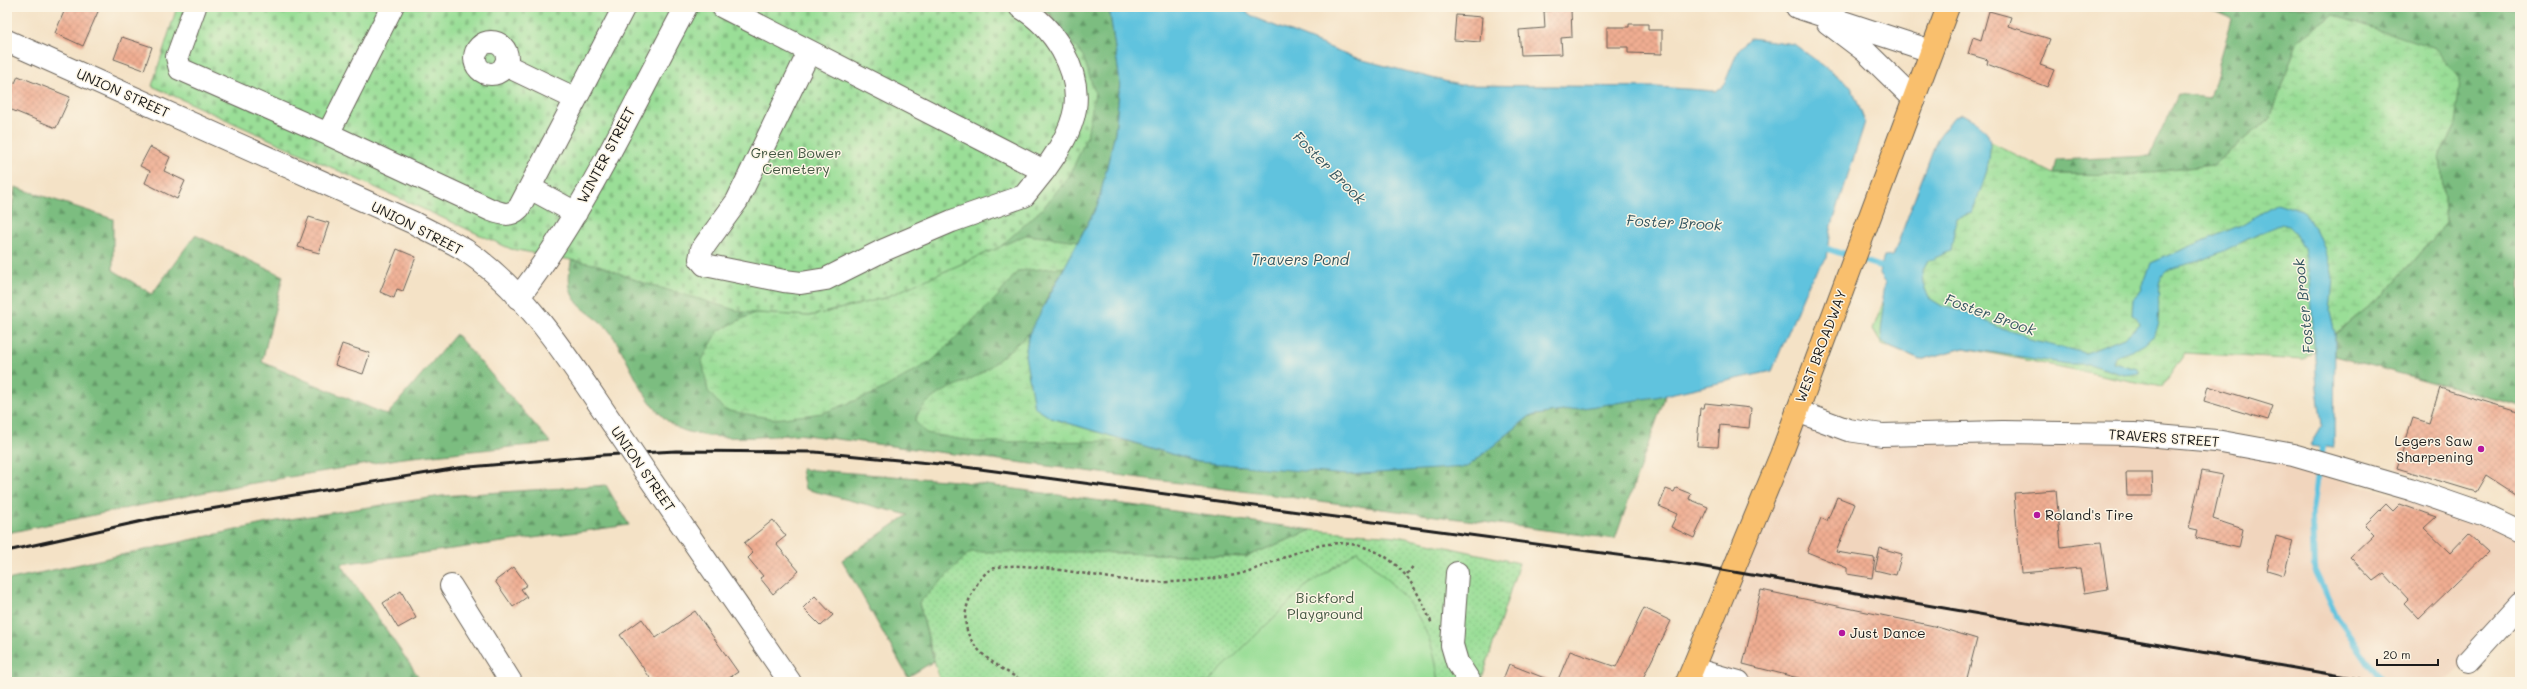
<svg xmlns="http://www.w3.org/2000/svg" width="2527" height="689" font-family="Mali,sans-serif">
  <defs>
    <pattern id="forest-firs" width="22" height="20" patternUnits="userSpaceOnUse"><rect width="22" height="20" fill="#7bbd80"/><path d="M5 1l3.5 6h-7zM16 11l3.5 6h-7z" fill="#649968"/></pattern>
    <pattern id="wetland-marsh" width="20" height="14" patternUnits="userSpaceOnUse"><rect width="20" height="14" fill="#9ade97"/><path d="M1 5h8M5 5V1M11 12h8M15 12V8" fill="none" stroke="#84be82"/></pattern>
    <pattern id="cemetery-stones" width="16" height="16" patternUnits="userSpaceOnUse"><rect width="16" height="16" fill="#9ade97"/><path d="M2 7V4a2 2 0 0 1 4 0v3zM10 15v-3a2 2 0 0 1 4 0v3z" fill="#84be82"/></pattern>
    <pattern id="park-dots" width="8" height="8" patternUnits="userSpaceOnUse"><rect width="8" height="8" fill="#9ade97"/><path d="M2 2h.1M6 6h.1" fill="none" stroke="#84be82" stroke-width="1.8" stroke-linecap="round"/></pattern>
    <pattern id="building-cross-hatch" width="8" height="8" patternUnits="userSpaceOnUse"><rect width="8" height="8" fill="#f0ad92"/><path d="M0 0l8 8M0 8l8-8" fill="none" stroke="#cd947d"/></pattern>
  </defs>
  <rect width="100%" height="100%" fill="#fcf5e5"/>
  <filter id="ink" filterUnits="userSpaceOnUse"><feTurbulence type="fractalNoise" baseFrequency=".025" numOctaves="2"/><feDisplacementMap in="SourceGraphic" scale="8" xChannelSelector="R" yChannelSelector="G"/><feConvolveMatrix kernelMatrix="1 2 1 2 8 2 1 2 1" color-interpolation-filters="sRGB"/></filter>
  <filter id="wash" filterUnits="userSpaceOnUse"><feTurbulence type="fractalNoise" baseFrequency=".012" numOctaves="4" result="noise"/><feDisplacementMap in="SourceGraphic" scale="16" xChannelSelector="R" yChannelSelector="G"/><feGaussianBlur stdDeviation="0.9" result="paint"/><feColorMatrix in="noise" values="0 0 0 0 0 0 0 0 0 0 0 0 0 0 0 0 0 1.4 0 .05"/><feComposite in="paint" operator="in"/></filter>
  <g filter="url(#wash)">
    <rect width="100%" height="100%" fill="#f4e2c6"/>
    <!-- built -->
    <path fill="#f1d5bd" d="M1792,425l115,10 288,2 325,95v72l-52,57 -24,21h-760z"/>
    <!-- forest -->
    <path fill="url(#forest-firs)" stroke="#4c6c4e" d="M1037,7h72l11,74 -5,52 -17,71 -57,106 10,108 147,44 269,5 63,-51 136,-22 -51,145 -817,-105c-31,3 -92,8 -120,-6 -34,-19 -46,-64 -67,-95 -9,-14 -29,-21 -37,-35 -9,-15 -3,-35 0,-50l490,-212 -14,-21z
      M2205,7h315v313l-2,5 2,3v78l-185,-50v-22l48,-39 63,-72 -6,-69 15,-29 -157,-85 -27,77 -58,48 -85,10 -74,-1 3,-14 92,-4 29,-62 31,4 23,-79z
      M15,187l98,32v51l39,24 43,-59 88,41 -21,86 125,53 69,-81 95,109 -148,15 -173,29 -223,46v-311l3,1z
      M801,469l156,12 355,49 -66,27 -163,-5 -164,51 15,58 -26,16 -66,-117 66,-45 -103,-26z
      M606,485l23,40 -288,39 81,118h-415v-102l270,-59 165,-25z"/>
    <!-- wetland -->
    <path fill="url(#wetland-marsh)" stroke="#5b7d5a" d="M2333,15l102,33 25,32 -5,45 -15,29 6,69 -63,72 -80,65 -118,-7 -23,34 -198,-39 -44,12 -38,-16 -9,-15 79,-207 102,52 74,1 85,-10 58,-48 27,-77z
      M1026,235l53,6 -13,26 -48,4 -21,26 -65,64 -57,32 -52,20 -48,6 -51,-9 -16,-19 -6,-31 17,-30 36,-17 55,3 74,-18z
      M1029,334l-4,21 26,63 78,23 -154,1 -49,-9 -11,-12c10,-28 39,-32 63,-46 18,-11 34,-28 51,-41z"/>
    <!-- cemetery -->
    <path fill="url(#cemetery-stones)" stroke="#5b7d5a" d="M177,7h860l22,20 24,29 12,37 -8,43 -17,39 -27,33 -43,39 -116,51 -74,18 -68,-4 -101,-30 -42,-17 -88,-16 -359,-163z"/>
    <!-- park -->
    <path fill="url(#park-dots)" stroke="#5b7d5a" d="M1312,530l85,6 122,27 -38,119h-541l-21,-79 51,-51h113l163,5z"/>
    <!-- pitch -->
    <path fill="#9ade97" stroke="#5b7d5a" d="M1357,551c47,44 73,64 82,131h-231l97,-95z"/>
    <!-- water -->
    <path fill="#60c3de" stroke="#3e707d" d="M1109,7h131l15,11 104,41 100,26 198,2 59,4 8,-6 14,-35 12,-12 44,6 57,42 14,36 -34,107 -4,29 -18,24 -37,89 -116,26 -126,19 -63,51 -120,8 -149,-13 -147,-44 -17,-11 -9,-52 4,-21 69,-130 17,-71 5,-51z
      M1962,114c10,5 25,13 27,24 5,21 -10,56 -17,75l-16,5 -5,33 -23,10 -6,11 1,12 6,14 13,8 25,6 31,15 22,6 13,8 53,12 38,-15 16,-14 -2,-6 -6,-4 1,-16 8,-7 10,-28 90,-38 36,-22 25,8 14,18 12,28 5,21 -3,34 5,22 -1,114 -24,-3 12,-20 -5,-36 -7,-108 -6,-33 -8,-14 -8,-8 -6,-2c-27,10 -51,25 -77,35 -10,4 -31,7 -38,12 -19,13 3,49 -19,70 -9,9 -23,10 -33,15l-2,7 24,6 3,4 -15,2 -36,-11h-21l-104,-16 -44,12 -28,-12 -10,-7 -1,-9 3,-24 -2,-11 3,-16 -6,-9 5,-15 9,-1 44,-117 16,-21z"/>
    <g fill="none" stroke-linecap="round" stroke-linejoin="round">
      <!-- stream -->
      <path stroke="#60c3de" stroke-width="6" d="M1822,247l66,22
        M2323,439l-11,79 2,49 23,50 45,65"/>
    </g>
    <g id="blocks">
      <!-- building -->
      <path fill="url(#building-cross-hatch)" d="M66,7h34l-17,39 -28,-13z
        M1571,9l1,28 -11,1 1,16 -41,1 -2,-25 26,-2 -1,-17z
        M1989,11l22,6 -3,9 42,13 -10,26 14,5 -7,17 -60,-23 1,-4 -20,-6 5,-17 8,3z
        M1456,15l26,2 -2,25 -26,-2z
        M1629,24h19v6h14v24l-34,-1v-6h-21v-20h22z
        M122,37l30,10 -8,23 -30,-11z
        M18,76l52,21 -14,31 -49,-20v-28l8,3z
        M150,147l20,10 -6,14 21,10 -8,18 -32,-16 5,-12 -10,-5z
        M309,217l20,6 -10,30 -21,-6z
        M397,249l19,8 -13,34 -6,-2 -3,9 -14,-6z
        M342,344l28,9 -7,21 -28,-9z
        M2208,386l65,20 -5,14 -64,-19z
        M2440,388l80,24v85l-34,-22 -10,17 -79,-24 16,-50 16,5z
        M1705,403l46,5 -2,20 -29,-3 -2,22 -21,-1 3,-38h4z
        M2202,471l21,4 -10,44 30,10 -4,19 -43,-10 2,-8 -9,-2z
        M2126,473h26l1,23h-26z
        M1676,488l15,6 -2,5 19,8 -14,31 -23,-11 6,-13 -18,-8 7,-17 8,3z
        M2056,490l5,57 40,-5 7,47 -24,4 -4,-25 -59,5 -7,-80z
        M1837,497l18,7 -19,48 39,6 -3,20 -25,-4v-6l-40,-16 14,-34 6,3z
        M2386,504l7,7 7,-7 36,13 -12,11 26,25 18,-19 20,18 -69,67 -15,-16 4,-4 -24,-26 -11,8 -23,-24 24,-23 -9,-9z
        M773,520l13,16 -10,8 23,27 -26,23 -13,-16 3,-2 -15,-18 5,-5 -9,-10z
        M2276,536l17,5 -9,34 -17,-5z
        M1880,548l22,6 -6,21 -21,-5z
        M514,567l13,18 -6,4 6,8 -14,10 -18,-26z
        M1761,590l173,36 43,13 -11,43h-152l-71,-18z
        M401,591l15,27 -18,10 -15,-25z
        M815,596l18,19 -12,11 -18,-18z
        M1644,608l27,13 -28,57 7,4h-93l13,-31 46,16z
        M695,611l43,61 -15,10h-70l-33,-47 22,-16 14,19z
        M1509,664l43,17v1h-50z"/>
    </g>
  </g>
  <g filter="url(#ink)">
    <use href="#blocks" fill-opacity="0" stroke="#686158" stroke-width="1"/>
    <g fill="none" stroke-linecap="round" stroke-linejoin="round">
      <defs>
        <path id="minor" d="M195,7l-18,50 3,12 148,65
          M392,7l-64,127 163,76c11,4 19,7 28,-2l57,-109
          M723,7l321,164 -20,25 -72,25 -68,29 -58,29 -25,4 -17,-2 -79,-16 -5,-6 2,-10 35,-48 72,-149
          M1020,7c33,19 61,62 55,102 -4,23 -18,44 -31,62
          M1797,7l134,44
          M1828,23l37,28 49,48
          M7,41l407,182c16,9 35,17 51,27 66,44 109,119 154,183
          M475 58a16 16 0 1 1 32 0a16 16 0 1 1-32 0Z
          M505,65l71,34 48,-92
          M530,188l46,25
          M518,298c68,-88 115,-193 168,-291
          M1797,411l51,19 34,5 120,-3 132,2 82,7 77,14 117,34 72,25 38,18
          M646,473l144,209
          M1457,573l-5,72 5,17 13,20
          M451,586l60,96
          M2468,661l52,-57
          M1693,669l46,13"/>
        <path id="major" d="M1687,682l94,-227 167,-448"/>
      </defs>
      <!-- minor casing -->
      <use href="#minor" stroke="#686158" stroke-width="24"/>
      <!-- major casing -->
      <use href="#major" stroke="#686158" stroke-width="24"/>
      <!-- path -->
      <path stroke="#686158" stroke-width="2.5" stroke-dasharray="3 3" stroke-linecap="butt" d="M1407,574l7,-9
        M1024,682c-26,-16 -64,-34 -58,-71 2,-13 14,-37 26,-42 25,-11 112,10 143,12 31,3 64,0 95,-5 40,-7 84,-41 126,-31 44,10 59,40 76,79"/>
      <!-- minor -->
      <use href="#minor" stroke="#fff" stroke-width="22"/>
      <!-- major -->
      <use href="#major" stroke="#f9bf6d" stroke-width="22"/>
      <!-- rail -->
      <path stroke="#1c1c1c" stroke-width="3" d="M7,551l149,-33 302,-50 145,-13 73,-4 139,1 135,13 749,101 677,116"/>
      <defs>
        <path id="minor-bridge" d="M619,433l27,40"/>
      </defs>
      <!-- minor-bridge casing -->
      <use href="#minor-bridge" stroke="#686158" stroke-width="24" stroke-linecap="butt"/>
      <!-- minor-bridge -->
      <use href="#minor-bridge" stroke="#fff" stroke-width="22"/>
    </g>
  </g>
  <!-- markers -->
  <g fill="#b5179e" stroke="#fcf5e5" stroke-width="1.5">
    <circle cx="2481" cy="449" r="4"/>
    <circle cx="2037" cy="515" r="4"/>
    <circle cx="1842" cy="633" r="4"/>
  </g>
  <g text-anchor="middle" stroke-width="3" stroke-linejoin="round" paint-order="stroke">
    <!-- street labels -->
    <g font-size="14" fill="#1c1c1c" stroke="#fcf5e5">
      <text transform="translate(123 93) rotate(24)" y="5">UNION STREET</text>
      <text transform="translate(606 155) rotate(-62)" y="5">WINTER STREET</text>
      <text transform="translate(417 228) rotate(27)" y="5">UNION STREET</text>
      <text transform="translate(1821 346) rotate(-69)" y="5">WEST BROADWAY</text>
      <text transform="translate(2164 438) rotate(4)" y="5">TRAVERS STREET</text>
      <text transform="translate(643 469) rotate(55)" y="5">UNION STREET</text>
    </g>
    <!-- park labels -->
    <g font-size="14" fill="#425641" stroke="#fcf5e5">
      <text x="796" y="158">Green Bower<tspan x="796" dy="16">Cemetery</tspan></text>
      <text x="1325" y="603">Bickford<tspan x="1325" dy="16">Playground</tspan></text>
    </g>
    <!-- poi labels -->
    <g font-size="14" fill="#1c1c1c" stroke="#fcf5e5" text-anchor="start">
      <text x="2473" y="446" text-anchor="end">Legers Saw<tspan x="2473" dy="16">Sharpening</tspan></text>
      <text x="2045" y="520">Roland's Tire</text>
      <text x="1850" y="638">Just Dance</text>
    </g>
    <!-- water labels -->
    <g font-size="15" font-style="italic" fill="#345660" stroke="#fcf5e5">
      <text transform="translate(1329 168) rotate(45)" y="5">Foster Brook</text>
      <text transform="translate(1674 223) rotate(3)" y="5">Foster Brook</text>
      <text x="1300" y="265">Travers Pond</text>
      <text transform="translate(2304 306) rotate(-96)" y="5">Foster Brook</text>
      <text transform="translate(1990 315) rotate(20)" y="5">Foster Brook</text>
    </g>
  </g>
  <!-- margin -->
  <rect width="2527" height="689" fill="none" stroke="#fcf5e5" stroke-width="24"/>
  <!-- scale -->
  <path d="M2377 659v6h61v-6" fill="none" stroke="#1c1c1c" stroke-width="2"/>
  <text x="2383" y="659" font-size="12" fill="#1c1c1c" stroke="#fcf5e5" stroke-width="3" paint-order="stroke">20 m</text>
</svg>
